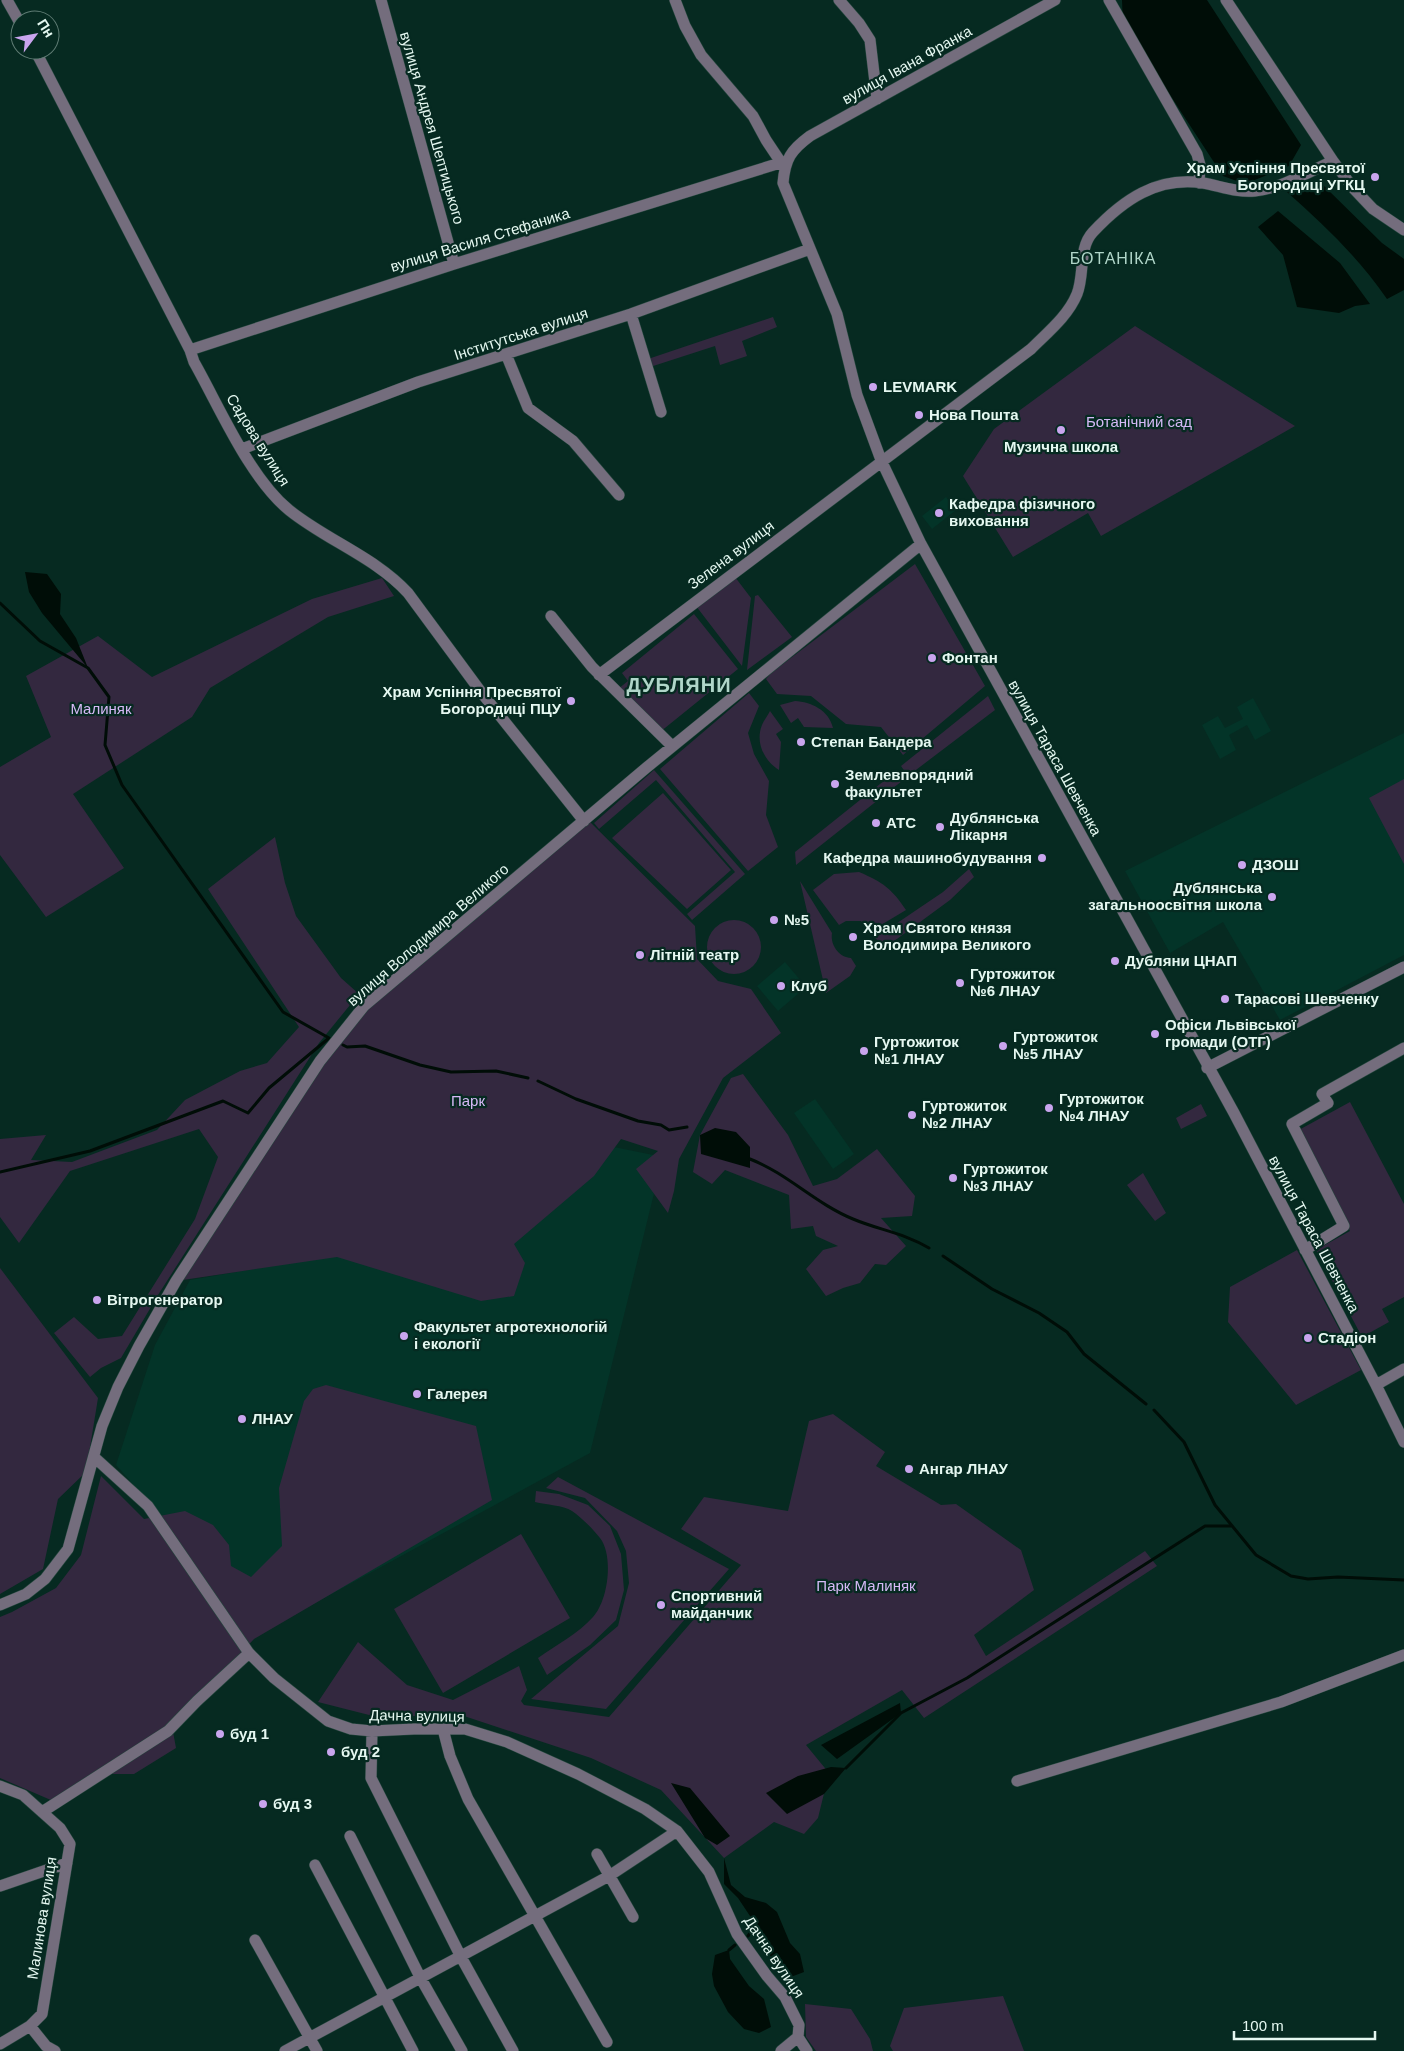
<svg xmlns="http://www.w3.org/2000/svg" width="1404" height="2051" font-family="Helvetica,sans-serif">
  <rect width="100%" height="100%" fill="#062a21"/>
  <!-- built -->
  <path fill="#033428" d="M946,497l10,13 -24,19 -10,-13z
    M1253,698l18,33 -16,9 -8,-15 -18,10 7,15 -16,9 -18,-34 16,-9 7,12 18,-9 -6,-12z
    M1404,733v222l-124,65 -57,-98 -53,31 -45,-82z
    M785,962l21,25 -28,24 -21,-25z
    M815,1099l39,55 -21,15 -39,-56z
    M516,1127l147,30 -73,296 -339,185 -76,-106 -59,-67 39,-120 35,-65 151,-26z"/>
  <!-- green -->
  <path fill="#33283f" d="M773,317l4,10 -35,14 5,15 -27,9 -5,-19 -68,22 -2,-8z
    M1135,326l160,100 -194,110 -13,-23 -75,44 -50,-81 31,-47z
    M915,564l70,122 -82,69 -22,-28 -35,-3 -35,-28 -34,-2 -11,-15 5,-6z
    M735,577l16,21 -9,68 -46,-60z
    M382,578l12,18 -66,21 -118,71 -18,29 -119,77 51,74 -78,49 -46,-62v-88l51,-30 -25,-61 72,-40 54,41 160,-78z
    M758,595l34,42 -45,33 8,-74z
    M694,614l44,55 -78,63 -42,-43 10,-8 -6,-8z
    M749,693l10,13 -11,27 6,21 15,27 -3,34 12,32 -30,24 -88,-102z
    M988,696l7,14 -87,66 -7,-10z
    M795,701c16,1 34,9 38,27l-29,-1 -6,-9 -7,5 -11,-18z
    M770,711l13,18 -7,5 5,8 -2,28c-15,-9 -24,-28 -17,-45 2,-5 6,-10 8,-14z
    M654,770l91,104 -53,46 -5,-6 48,-42 -79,-92 -57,49 -5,-6z
    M895,772l7,9 -106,84 -1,-13z
    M1404,779v85l-35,-66z
    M663,793l68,77 -44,39 -75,-71z
    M587,819l108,107 2,33 21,22 33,8 30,44 -58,45 -44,81 -5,32 -6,22 -32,-44 22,-18 -37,-12 -27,37 -80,68 11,19 -11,33 -33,5 -144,-44 -161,24 188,-275z
    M275,837l10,46 11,33 45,62 18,16 -40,49 -161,252 -37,63 -20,10 -11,9 -36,-44 20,-16 24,22 24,-3 73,-117 23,-62 -19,-28 -129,42 -51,72 -19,-26v-78l46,-4 -15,25 41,2 85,-32 28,-30 55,-29 27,-8 32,-36 -91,-138z
    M969,869l5,8 -24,23 -64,47 -11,-9 68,-46z
    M859,872c24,10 33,17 47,38l-35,21 -10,-10h-15l-7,4 -26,-35 21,-16z
    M800,881l32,52c-2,12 7,24 19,25l5,8 -6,10 -24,17z
    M707 947a27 27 0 1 1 54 0a27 27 0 1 1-54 0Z
    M743,1074l45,61 25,51 24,-7 40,-30 38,47 -3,20 -31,2 25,28 -20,19 -11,-1 -15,19 -17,5 -17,8 -20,-27 17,-19 15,-4 -22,-10 -3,-10 -22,3 -2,-34 -64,-25 -13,14 -19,-12 7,-37 31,-57z
    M1350,1102l54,102v93l-22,12 7,13 -27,15 -46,-87 34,-19 -53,-100z
    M1201,1104l6,12 -26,13 -5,-11z
    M1143,1173l23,40 -11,8 -28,-36z
    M1297,1250l64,120 -65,35 -68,-83 2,-35z
    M0,1268l98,130 -12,74 -28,27 -15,70 -43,25z
    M326,1385l150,41 16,74 -238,139 -82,87 4,22 -42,26h-31l-43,30 -60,-26v-161l12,-5 44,-24 25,-33 20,-79 43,43 41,-8 28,14 16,20 2,21 20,11 31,-31 -3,-58 25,-87 9,-12z
    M833,1414l52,38 -9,14 65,39 15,-1 65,46 13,40 -60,45 12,21 159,-105 12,15 -233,152 -22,-28 -96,55 23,28 -11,45 -14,16 -30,-12 -50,36 -63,-68 -70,-32 -127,-42h-91l-55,-14 40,-60 49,43 46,15 66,-34 8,24 -6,11 3,4 85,12 132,-152 -60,-36 23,-32 84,14 21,-90z
    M558,1477l171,92 -123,140 -75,-10 87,-73 11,-43 -3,-32 -9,-20 -32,-33 -39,-10z
    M536,1491l23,3 29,11 22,21 11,28 3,36 -8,30 -26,25 -43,30 -9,-17c18,-13 40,-24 55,-41 15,-16 21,-61 7,-79 -7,-9 -19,-21 -28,-27 -9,-6 -26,-6 -37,-9z
    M521,1534l49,84 -127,75 -49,-84z
    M1003,1996l21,55h-131l-3,-5 14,-38z
    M805,2004l46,5 19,30 3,12h-57l-10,-14z"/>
  <!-- water -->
  <path fill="#000d07" d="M1122,0h85l94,145 -12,21 -44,18 -22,-8 -100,-153z
    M1301,183l22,2 59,58 22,16v31l-17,9c-28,-41 -63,-74 -100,-107z
    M1278,211l62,52 30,41 -15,2 -16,7 -42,-6 -14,-52 -25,-28z
    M25,572l22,2 14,20 -1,20 16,24 12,30 -46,-55 -13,-21z
    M715,1128l21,4 14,15v21l-49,-14 -1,-19z
    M900,1703l1,10 -64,46 -16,-14z
    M831,1767l15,1 -22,26 -37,20 -21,-21 32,-17z
    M671,1783l19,5 40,48 -13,9 -12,-7z
    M724,1858l7,27 14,12 21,6 11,9 13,31 10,11 4,18 -16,6 -19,-24 -13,-29 -18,-27 -14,-14z
    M729,1950l1,9 19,27 15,13 7,28 -12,6 -15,-4 -16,-17 -14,-26 -2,-12 3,-19z"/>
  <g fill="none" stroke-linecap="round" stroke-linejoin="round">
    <!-- stream -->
    <path stroke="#000d07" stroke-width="3" d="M0,603l40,38 48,27 21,29 -4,48 17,40 161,227 46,26 -60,50 -21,25 -25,-12 -133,50 -90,21
      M343,1045l4,2 18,-1 55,19 31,7 45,-1 32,7
      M538,1081l38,18 62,22 23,4 8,5 18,-3
      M750,1159c38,15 66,45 103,60 26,11 51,14 76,29
      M943,1256l49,33 47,24 28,19 17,22 62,50
      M1154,1410l30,32 31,63 41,50 35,21 17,3 30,-2 66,3
      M846,1768l55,-55 66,-35 238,-152h26
      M748,1936l8,-11
      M729,1950l6,-5"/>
    <defs>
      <path id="minor" d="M7,0l13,23
        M381,0l73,264
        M675,0l10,26 16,29 52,61 13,24 18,27
        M839,0l20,23 11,17 7,59
        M1055,0l-245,136c-19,14 -25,23 -27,47l54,131 20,81 24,65 40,84 313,569 142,272 28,57
        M1109,0l88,154 3,11 -1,18
        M1226,0l107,161 21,28 19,20 31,21
        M35,50l155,300 4,12c26,46 55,115 95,148 37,30 86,47 119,83l73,99 103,129
        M631,314l30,98
        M190,350l264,-86 326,-101
        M506,354l22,54 45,33 46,54
        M242,449l176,-67 213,-68 179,-65
        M551,616l41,51 80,79
        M599,675l432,-326c17,-17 37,-33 46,-55 8,-20 1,-46 16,-62 30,-32 64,-56 110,-49 17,3 34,10 52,8 25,-2 55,-20 78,-30
        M1207,1068l197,-101
        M1305,1250l39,-24 -52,-102 36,-21 -6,-9 82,-46
        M1376,1385l28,-16
        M94,1457l54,49 101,147 25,25 54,43 23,8 21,2 42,-2h51l42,13 71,32 67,35 32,22 32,41 28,62 30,42 18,21 14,28 -1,12 9,14
        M0,1605l26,-11 19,-15 23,-30 34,-123 16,-39 21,-41 37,-65 144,-220 44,-55 282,-238 275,-224
        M443,1729l7,27 18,43 139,243
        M372,1731l-1,47 90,179 52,94
        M1017,1781l264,-79 123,-47
        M0,1786l23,9 37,33 10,16 -28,170 -12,12 -30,18
        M42,1812l126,-81 29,-30 52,-48
        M350,1836l70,141 42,74
        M597,1854l36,63
        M315,1865l98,186
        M0,1886l67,-23
        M255,1940l62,111
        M30,2026l16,20 9,5
        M285,2051l324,-175 68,-45
        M781,2051l17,-14"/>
    </defs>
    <!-- minor casing -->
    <use href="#minor" stroke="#25473e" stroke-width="12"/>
    <!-- minor -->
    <use href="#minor" stroke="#746d7d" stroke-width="11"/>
  </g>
  <!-- markers -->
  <g fill="#c9a5ee" stroke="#062a21" stroke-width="2">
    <circle cx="1375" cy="177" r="5"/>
    <circle cx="873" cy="387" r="5"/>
    <circle cx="919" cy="415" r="5"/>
    <circle cx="1061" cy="430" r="5"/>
    <circle cx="939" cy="513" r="5"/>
    <circle cx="932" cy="658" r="5"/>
    <circle cx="571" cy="701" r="5"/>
    <circle cx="801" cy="742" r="5"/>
    <circle cx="835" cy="784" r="5"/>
    <circle cx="876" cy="823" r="5"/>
    <circle cx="940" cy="827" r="5"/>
    <circle cx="1042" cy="858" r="5"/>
    <circle cx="1242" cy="865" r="5"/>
    <circle cx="1272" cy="897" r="5"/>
    <circle cx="774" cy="920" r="5"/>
    <circle cx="853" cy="937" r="5"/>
    <circle cx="640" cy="955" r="5"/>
    <circle cx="1115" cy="961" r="5"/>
    <circle cx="960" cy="983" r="5"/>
    <circle cx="781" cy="986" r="5"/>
    <circle cx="1225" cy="999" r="5"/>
    <circle cx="1155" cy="1034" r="5"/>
    <circle cx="1003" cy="1046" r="5"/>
    <circle cx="864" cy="1051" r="5"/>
    <circle cx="1049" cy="1108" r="5"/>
    <circle cx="912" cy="1115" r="5"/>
    <circle cx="953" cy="1178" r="5"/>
    <circle cx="97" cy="1300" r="5"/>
    <circle cx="404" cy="1336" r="5"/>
    <circle cx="1308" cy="1338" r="5"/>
    <circle cx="417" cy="1394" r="5"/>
    <circle cx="242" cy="1419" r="5"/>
    <circle cx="909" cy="1469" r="5"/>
    <circle cx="661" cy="1605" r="5"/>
    <circle cx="220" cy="1734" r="5"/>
    <circle cx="331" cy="1752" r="5"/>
    <circle cx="263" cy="1804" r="5"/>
  </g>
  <g text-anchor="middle" stroke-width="4.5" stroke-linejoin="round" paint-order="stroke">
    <!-- street labels -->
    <g font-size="15" fill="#e5f8f1" stroke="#062a21">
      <text transform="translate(907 65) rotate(-29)" y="5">вулиця Івана Франка</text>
      <text transform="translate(432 128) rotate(74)" y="5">вулиця Андрея Шептицького</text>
      <text transform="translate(480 240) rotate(-17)" y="5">вулиця Василя Стефаника</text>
      <text transform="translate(521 334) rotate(-18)" y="5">Інститутська вулиця</text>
      <text transform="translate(258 440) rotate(58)" y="5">Садова вулиця</text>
      <text transform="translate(731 555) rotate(-37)" y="5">Зелена вулиця</text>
      <text transform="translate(1055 758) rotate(61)" y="5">вулиця Тараса Шевченка</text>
      <text transform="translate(428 935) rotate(-41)" y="5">вулиця Володимира Великого</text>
      <text transform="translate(1314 1234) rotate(62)" y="5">вулиця Тараса Шевченка</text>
      <text transform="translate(417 1716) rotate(1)" y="5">Дачна вулиця</text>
      <text transform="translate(42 1918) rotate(-81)" y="5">Малинова вулиця</text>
      <text transform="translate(774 1957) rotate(56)" y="5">Дачна вулиця</text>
    </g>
    <!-- poi labels -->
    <g font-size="15" font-weight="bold" fill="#e5f8f1" stroke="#062a21" text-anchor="start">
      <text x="1365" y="173" text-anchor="end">Храм Успіння Пресвятої<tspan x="1365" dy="17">Богородиці УГКЦ</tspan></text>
      <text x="883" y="392">LEVMARK</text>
      <text x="929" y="420">Нова Пошта</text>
      <text x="1061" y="452" text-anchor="middle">Музична школа</text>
      <text x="949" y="509">Кафедра фізичного<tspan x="949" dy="17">виховання</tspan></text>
      <text x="942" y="663">Фонтан</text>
      <text x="561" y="697" text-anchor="end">Храм Успіння Пресвятої<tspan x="561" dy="17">Богородиці ПЦУ</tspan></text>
      <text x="811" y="747">Степан Бандера</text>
      <text x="845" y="780">Землевпорядний<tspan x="845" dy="17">факультет</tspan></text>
      <text x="950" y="823">Дублянська<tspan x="950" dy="17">Лікарня</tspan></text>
      <text x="886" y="828">АТС</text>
      <text x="1032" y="863" text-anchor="end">Кафедра машинобудування</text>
      <text x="1252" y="870">ДЗОШ</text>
      <text x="1262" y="893" text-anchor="end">Дублянська<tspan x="1262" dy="17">загальноосвітня школа</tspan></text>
      <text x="784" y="925">№5</text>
      <text x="863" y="933">Храм Святого князя<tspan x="863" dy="17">Володимира Великого</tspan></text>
      <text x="650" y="960">Літній театр</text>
      <text x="1125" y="966">Дубляни ЦНАП</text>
      <text x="970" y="979">Гуртожиток<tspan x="970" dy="17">№6 ЛНАУ</tspan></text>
      <text x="791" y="991">Клуб</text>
      <text x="1235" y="1004">Тарасові Шевченку</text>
      <text x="1165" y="1030">Офіси Львівської<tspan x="1165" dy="17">громади (ОТГ)</tspan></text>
      <text x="1013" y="1042">Гуртожиток<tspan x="1013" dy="17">№5 ЛНАУ</tspan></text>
      <text x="874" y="1047">Гуртожиток<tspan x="874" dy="17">№1 ЛНАУ</tspan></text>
      <text x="1059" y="1104">Гуртожиток<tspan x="1059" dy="17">№4 ЛНАУ</tspan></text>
      <text x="922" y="1111">Гуртожиток<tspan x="922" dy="17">№2 ЛНАУ</tspan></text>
      <text x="963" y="1174">Гуртожиток<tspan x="963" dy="17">№3 ЛНАУ</tspan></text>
      <text x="107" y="1305">Вітрогенератор</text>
      <text x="414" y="1332">Факультет агротехнологій<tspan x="414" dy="17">і екології</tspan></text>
      <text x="1318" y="1343">Стадіон</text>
      <text x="427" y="1399">Галерея</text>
      <text x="252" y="1424">ЛНАУ</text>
      <text x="919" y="1474">Ангар ЛНАУ</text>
      <text x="671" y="1601">Спортивний<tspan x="671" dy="17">майданчик</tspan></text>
      <text x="230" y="1739">буд 1</text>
      <text x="341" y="1757">буд 2</text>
      <text x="273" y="1809">буд 3</text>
    </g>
    <!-- park labels -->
    <g font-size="15" fill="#d6b9f6" stroke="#062a21">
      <text x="1139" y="427">Ботанічний сад</text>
      <text x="101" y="714">Малиняк</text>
      <text x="468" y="1106">Парк</text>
      <text x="866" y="1591">Парк Малиняк</text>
    </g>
    <!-- neighbourhood labels -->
    <g font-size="16" letter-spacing="1" fill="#b0d6c9" stroke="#062a21">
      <text x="1113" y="264">БОТАНІКА</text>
    </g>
    <!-- district labels -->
    <g font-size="20" font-weight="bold" letter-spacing="1" fill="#b0d6c9" stroke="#062a21">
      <text x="679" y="692">ДУБЛЯНИ</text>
    </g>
  </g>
  <!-- north arrow -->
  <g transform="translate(35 35) rotate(58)"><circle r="24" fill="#062a21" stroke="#5f7c74"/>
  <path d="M0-4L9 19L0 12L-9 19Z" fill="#c9a5ee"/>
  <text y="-8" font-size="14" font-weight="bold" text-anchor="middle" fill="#e5f8f1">Пн</text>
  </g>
  <!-- scale -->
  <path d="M1234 2031v8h141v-8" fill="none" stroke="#e5f8f1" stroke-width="2.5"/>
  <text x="1242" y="2031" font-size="15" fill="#e5f8f1" stroke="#062a21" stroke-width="4" paint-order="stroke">100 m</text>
</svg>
